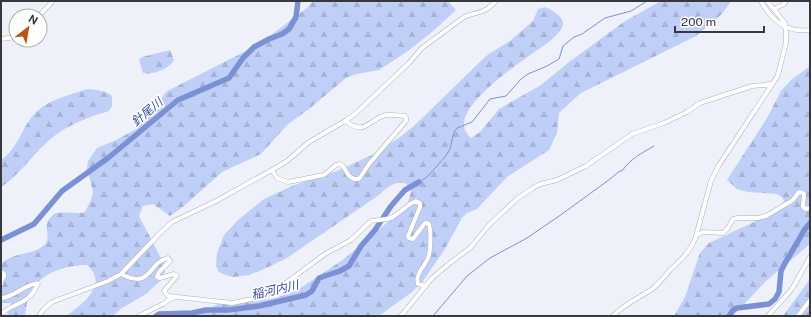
<svg xmlns="http://www.w3.org/2000/svg" width="811" height="317" font-family="'Public Sans','Noto Sans JP',sans-serif">
  <defs>
    <pattern id="forest-firs" width="22" height="20" patternUnits="userSpaceOnUse"><rect width="22" height="20" fill="#c0cff8"/><path d="M5 1l3.5 6h-7zM16 11l3.5 6h-7z" fill="#a6b2d6"/></pattern>
  </defs>
  <rect width="100%" height="100%" fill="#eef1f9"/>
  <!-- forest -->
  <path fill="url(#forest-firs)" d="M313,1h135l8,9 -24,22 -24,19 -29,19 -22,4 -11,4 -37,31 -21,15 -27,30 -39,18 -38,34 -14,10 -17,-12 -10,2 -4,10 26,50v6l-4,8 -15,14 -24,14 -9,8h-47c15,-11 44,-31 21,-51 -19,0 -40,6 -53,21 -6,8 -8,21 -9,30h-18l4,-13h-10v-39c14,-13 30,-8 42,-18 11,-7 -3,-21 9,-30 2,-2 2,-3 5,-3 8,-1 17,0 25,0l3,-1 6,-12 2,-8 -6,-24 1,-7 9,-13 19,-8 20,-11 31,-38 91,-46 50,-38z
    M661,1h70l-9,13 -26,22 -115,57 -19,17 -3,3 -2,20 -8,17 -42,27 -30,32 -10,4 -5,5 -17,31 -22,32 -11,11 -33,24h-183l22,-12 15,-3 15,1 15,-2 13,-2 20,-7 48,-32 58,-49 6,-8 4,-13c-10,-13 -24,-3 -33,6l-92,63 -25,12 -13,5 -16,2 -7,-2 -7,-3 -3,-6 1,-13 7,-18 14,-15 26,-21 28,-13 23,-8 22,-7 37,-17 26,-17 14,-11 72,-70 25,-16 22,-19 5,-12 7,-2c5,2 18,9 18,16 0,11 -21,24 -30,30 -18,13 -69,48 -69,71 0,6 3,10 7,14l9,-6 19,-23 42,-24 28,-23 56,-41z
    M170,50l4,10c-5,9 -21,15 -31,13l-4,-13 3,-3z
    M810,66v178l-45,38 -32,34h-59l11,-19 15,-44 9,-10 43,-20 29,-16 3,-6 -2,-4 -5,-3 -29,-2 -11,-3 -10,-9 40,-62 14,-27 10,-11z
    M87,89c10,1 18,1 25,7v10l-3,5c-20,6 -40,13 -56,26 -19,15 -32,37 -52,50v-27c17,-11 21,-34 35,-48 14,-13 34,-17 51,-23z
    M810,279v37h-27z"/>
  <g fill="none" stroke-linecap="round" stroke-linejoin="round">
    <!-- stream -->
    <path stroke="#7b91d3" stroke-width="1" d="M419,182l8,-5 18,-20 5,-8 4,-17 3,-4 15,-6 18,-23 16,-3 15,-17 7,-5 19,-8 12,-7 4,-13 11,-9 8,-3 23,-16 26,-7 16,-10
      M433,316l34,-40 23,-18 37,-20 35,-24 44,-32 14,-11h2c8,-12 20,-18 32,-25"/>
    <!-- river -->
    <path stroke="#7b91d3" stroke-width="5.5" d="M1,240l33,-16 28,-33 46,-33 70,-58 51,-22 14,-20 11,-11 15,-8 13,-5 7,-5 7,-12 2,-16
      M156,316l3,-2 33,-1 14,-3h22l31,-4 47,-11 6,-4 7,-13 21,-7 9,-5 12,-20 14,-16 16,-24 14,-16 14,-8
      M729,316l4,-6 4,-2 32,-4 6,-5 4,-7 2,-21 3,-6 21,-36 5,-6"/>
    <defs>
      <path id="minor" d="M761,1c10,19 26,32 49,29
        M774,9l10,-5 2,-3
        M39,16l14,-15
        M1,39l15,-2
        M272,170l5,8 11,4 36,-7 12,-10 4,-1 3,2 6,10 5,3h5l10,-15 37,-43v-3l-1,-2c-6,0 -14,-2 -19,-1 -19,5 -19,21 -41,6
        M696,236l7,-4 20,1 5,-5 5,-9 5,-1h20l8,-2 27,-16 5,-7 3,-1 3,2 -1,13 3,2 4,-1
        M1,272l3,2v3l-2,2 -1,5
        M121,274c31,16 26,-11 47,-16l2,3 -11,11 -2,5 3,1 14,-4 3,2 -13,15 4,5 64,7 30,-6 9,-3 54,-40 26,-14 20,-19 16,-2 6,-2 17,-13 6,-3 4,2v4l-12,29 1,2 4,1 12,-16h2l2,1c2,7 2,27 -1,34 -3,8 -13,16 -10,26l8,2
        M1,298c13,-1 23,-13 37,-15 -8,22 -24,19 -37,31
        M39,316l4,-6 9,-8 56,-21 13,-7 39,-41 12,-11 44,-21 56,-31 15,-9 22,-19 36,-21 10,-7 54,-51 13,-15 42,-31c6,-3 12,-3 19,-6 5,-2 9,-6 13,-10
        M139,316l24,-12 7,-5 3,-1
        M401,316l31,-38 18,-15 20,-15 20,-24 28,-26 15,-10 7,-4 17,-4 29,-14 46,-32 32,-11 23,-11 13,-9 52,-17 12,-1 9,-2
        M613,316c10,-11 25,-18 38,-26 8,-6 13,-13 19,-20 11,-10 21,-19 26,-34l15,-55 8,-16 58,-88 2,-6 7,-28v-16l-1,-4 -18,-22
        M768,316l24,-27 18,-32
        M798,316l12,-16"/>
    </defs>
    <!-- minor casing -->
    <use href="#minor" stroke="#acafb7" stroke-width="5"/>
    <!-- minor -->
    <use href="#minor" stroke="#fff" stroke-width="4"/>
  </g>
  <g text-anchor="middle" stroke-width="3.5" stroke-linejoin="round" paint-order="stroke">
    <!-- water labels -->
    <g font-size="12" font-style="italic" fill="#354a99" stroke="#fefefe">
      <text transform="translate(147 112) rotate(-40)" y="4">針尾川</text>
      <text transform="translate(275 290) rotate(-13)" y="4">稲河内川</text>
    </g>
  </g>
  <!-- border -->
  <rect width="811" height="317" fill="none" stroke="#37383b" stroke-width="4"/>
  <!-- north arrow -->
  <g transform="translate(28 28) rotate(31)"><circle r="19" fill="#fefefe" stroke="#aeafb0"/>
  <path d="M0-3L7 15L0 10L-7 15Z" fill="#b75614"/>
  <text y="-6" font-size="11" font-weight="bold" text-anchor="middle" fill="#37383b">N</text>
  </g>
  <!-- scale -->
  <path d="M675 26v6h89v-6" fill="none" stroke="#37383b" stroke-width="2"/>
  <text x="681" y="26" font-size="12" fill="#37383b" stroke="#fefefe" stroke-width="3" paint-order="stroke">200 m</text>
</svg>
